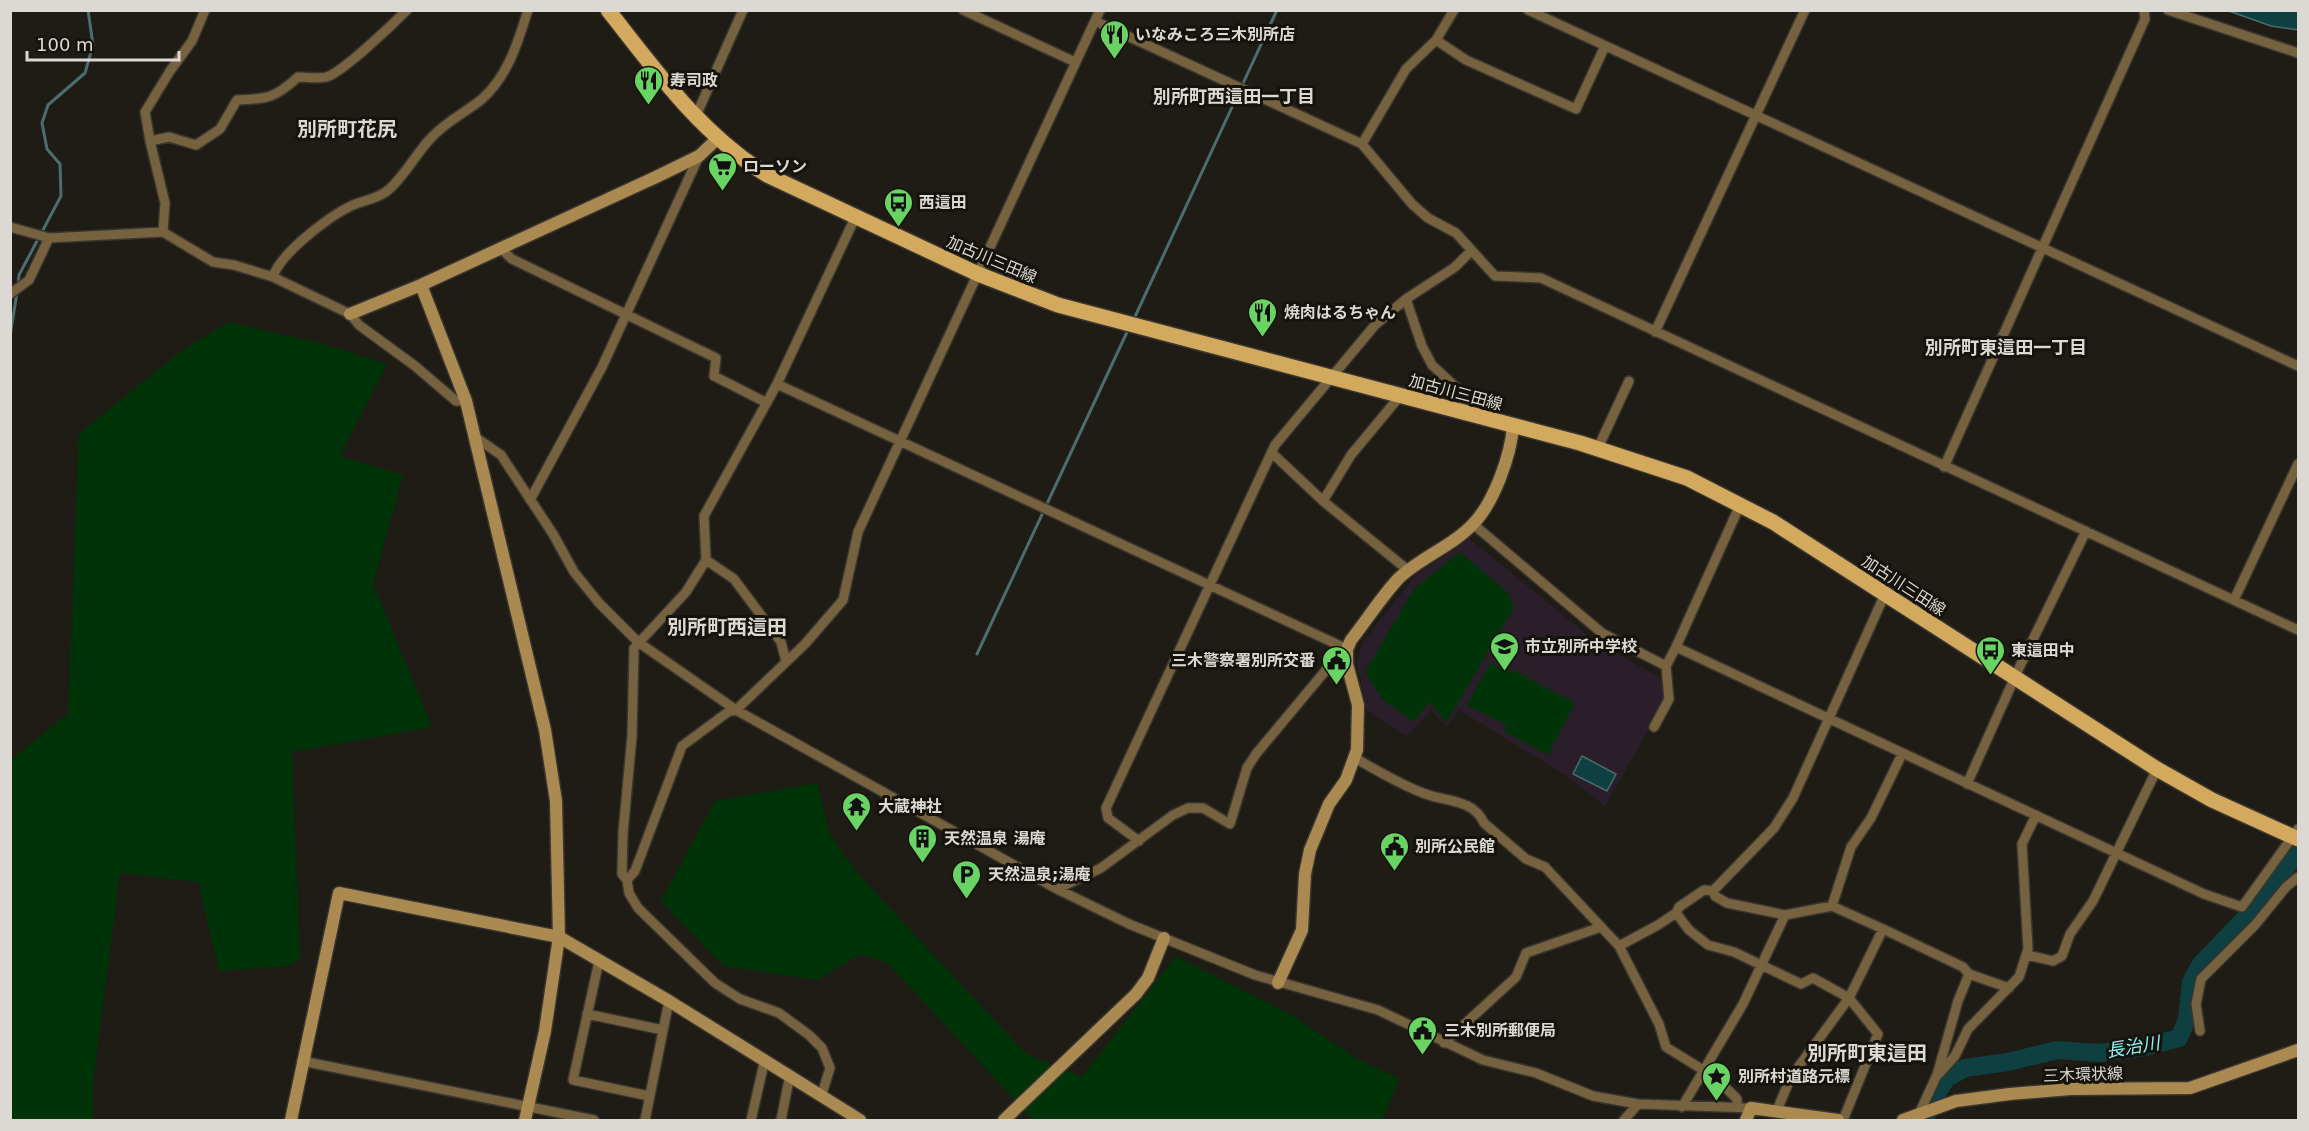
<svg xmlns="http://www.w3.org/2000/svg" width="2309" height="1131" font-family="'DejaVu Sans','Noto Sans JP',sans-serif">
  <rect width="100%" height="100%" fill="#1f1c15"/>
  <!-- education -->
  <path fill="#2b1e2b" d="M1470,539l121,99 74,43v20l-60,105 -38,-30 -108,-66 -12,17 -16,-17 -24,26 -40,-26 -10,-47 6,-21 53,-67z"/>
  <!-- green -->
  <path fill="#003408" d="M228,322l103,24 56,18 -47,92 63,19 -30,109 59,143 -140,25 8,207 -13,7 -68,5 -21,-89 -78,-9 -27,209v38h-82v-360l57,-46 11,-280 101,-82z
    M1460,552l48,41 6,15 -68,115 -16,-21 -17,20 -31,-23 -17,-27 49,-83z
    M1490,664l25,7 60,32 -27,52 -43,-23 2,-6 -40,-21z
    M817,783l12,50 29,41 167,179 57,24 94,-121 117,60 66,44 40,18 -16,42h-350l-145,-157 -27,-9 -44,26 -93,-14 -63,-65 54,-100z"/>
  <!-- water -->
  <path fill="#0e3f41" stroke="#4c6d6d" stroke-width="1.5" d="M2229,11h69v19l-27,-4z
    M1582,756l34,18 -9,17 -34,-17z"/>
  <g fill="none" stroke-linecap="round" stroke-linejoin="round">
    <!-- stream -->
    <path stroke="#4c6d6d" stroke-width="3" d="M18,285l1,-10 42,-79 -1,-32 -13,-15 -5,-26 6,-18 37,-32 8,-28 -5,-35
      M1133,321l144,-311
      M10,337l7,-45
      M977,654l151,-324"/>
    <!-- river -->
    <path stroke="#0e3f41" stroke-width="18" d="M1925,1120l5,-15 16,-26 19,-11 43,-6 49,-12 42,3 46,-6 34,-9 8,-19 4,-37 9,-17 53,-55 45,-58"/>
    <defs>
      <path id="street" d="M963,10l112,52
        M1528,10l770,356
        M2168,10l130,43
        M1095,21l267,123 50,60 16,14 28,15 39,43 46,2 757,352
        M1436,40l30,20 110,49 29,-63
        M693,116l6,-7 44,-99
        M150,141l-5,-29 25,-41 22,-30 13,-31
        M1362,144l44,-75 30,-29 18,-30
        M10,227l39,11 114,-6 50,30 21,3 39,12 77,37 9,11 56,41 41,35h10
        M163,232l2,-29 -15,-62 19,-4 27,8 24,-16 17,-29c31,-1 38,-2 61,-23 9,0 20,2 28,0 15,-3 68,-54 81,-67
        M500,248l12,11 204,99 -2,18 53,27
        M273,277c7,-24 58,-62 80,-72 12,-5 24,-6 34,-14 15,-11 30,-39 44,-53 15,-17 34,-25 51,-39 26,-23 36,-57 46,-89
        M10,294l19,-14 20,-42
        M1406,299l16,47 10,19 29,27 6,22
        M1655,332l150,-322
        M777,384l570,265 -16,15 -75,90 -9,14 -17,56 -27,-16h-15l-15,7 -72,53 -44,21
        M475,437l26,18 52,79 21,38 25,31 39,39 98,68 321,179 72,35 126,51 123,35 105,50 53,13 57,23 45,8 113,4
        M1598,448l31,-67
        M1272,453l51,48 86,70
        M1944,467l201,-448 -1,-9
        M530,500l72,-133 97,-211
        M1323,501l28,-46 49,-59
        M1473,524l129,109 64,33 10,-19 528,247 38,13 56,-78
        M706,560l28,19 47,63 5,19
        M2234,600l64,-136
        M1676,647l64,-142
        M1654,727l15,-28 -3,-33
        M1355,758c21,12 44,26 68,35 21,9 50,5 61,30l42,36 19,8 74,79 40,78 7,23 50,31 21,21v7
        M1967,784l52,-116 67,-137
        M1139,841l-31,-23 -2,-10 169,-363 100,-120 31,-26 49,-32 16,-16
        M627,880l-5,-6 1,-41 9,-97 2,-88 52,-56 20,-32 -2,-44 73,-132 78,-166
        M1713,891l2,5 12,7 58,12 47,-9 51,23 -34,69 -58,79 -14,33
        M1832,906l19,-59 20,-29 31,-64
        M1676,913l13,17 19,15 26,7 67,32 12,-6 36,20 29,36 -35,86
        M1883,929l80,38 6,7 40,14
        M1619,946l39,-21 18,-12 3,-6 25,-17 9,1 61,-63 19,-30 92,-204
        M2027,955l26,6 9,-5 8,-22 23,-33 64,-132
        M599,961l-26,119 76,16
        M587,1014l76,16
        M2200,1031l-4,-27 5,-25 54,-54 31,-38 12,-10
        M1444,1043l72,-66 10,-24 75,-26
        M302,1061l292,59
        M1937,1075l21,-74 11,-27
        M822,1094l8,-26 -8,-20 -13,-13 -30,-22 -39,-14 -25,-16 -77,-75 -9,-15 -2,-13 8,-9 47,-125 46,-34 8,-2 69,-66 38,-44 15,-68 242,-522
        M1682,1107l61,-103 42,-89
        M1919,1114l17,-37 19,-21 13,-27 51,-52 9,-28 -6,-105 14,-29
        M645,1120l24,-119
        M751,1120l14,-61
        M781,1120l9,-45
        M1624,1120l14,-16"/>
      <path id="secondary" d="M421,285l45,116 79,329 11,71 3,136 -14,94 -20,89
        M350,314l71,-29 235,-108 43,-21 18,-17
        M1278,983l24,-53 3,-56 5,-24 19,-46 17,-24 11,-30 1,-45 -11,-41v-15l4,-9c16,-20 30,-43 48,-62 22,-21 54,-32 75,-55 20,-21 37,-68 39,-97
        M291,1120l48,-227 220,44 110,64 191,119
        M1004,1120l132,-126 12,-16 16,-40
        M1746,1120l5,-12 87,12
        M1903,1120l53,-19 54,-7 61,-5 119,-1 108,-38"/>
      <path id="primary" d="M608,10c49,62 91,122 159,165l211,99 80,31 522,138 107,35 86,44 384,247 55,31 86,39"/>
    </defs>
    <!-- street casing -->
    <use href="#street" stroke="#393630" stroke-width="12"/>
    <!-- secondary casing -->
    <use href="#secondary" stroke="#393630" stroke-width="15"/>
    <!-- primary casing -->
    <use href="#primary" stroke="#393630" stroke-width="18"/>
    <!-- street -->
    <use href="#street" stroke="#76623f" stroke-width="9"/>
    <!-- secondary -->
    <use href="#secondary" stroke="#aa8a50" stroke-width="12"/>
    <!-- primary -->
    <use href="#primary" stroke="#d3a95d" stroke-width="15"/>
  </g>
  <!-- icons -->
  <defs>
    <symbol id="restaurant-pin" viewBox="-11 -11 22 30"><path d="M0 17L-7.5 6A9.5 9.5 0 1 1 7.5 6Z" fill="#69d464" stroke="#16130c"/><path d="M-5-6h1v4h1v-4h1v4h1v-4h1v5L-1.5 .5V6h-2V.5L-5-1ZM5-6V6H3V1.5H1.5Q1.5-4 5-6Z" fill="#111"/></symbol>
    <symbol id="supermarket-pin" viewBox="-11 -11 22 30"><path d="M0 17L-7.5 6A9.5 9.5 0 1 1 7.5 6Z" fill="#69d464" stroke="#16130c"/><path d="M-6-5.5h2.5l.6 2H6L4.5 2H-2.5L-4.4-4H-6ZM-1.5 3.2a1.3 1.3 0 1 0 .1 0ZM3 3.2a1.3 1.3 0 1 0 .1 0Z" fill="#111"/></symbol>
    <symbol id="bus-pin" viewBox="-11 -11 22 30"><path d="M0 17L-7.5 6A9.5 9.5 0 1 1 7.5 6Z" fill="#69d464" stroke="#16130c"/><path d="M-5-6H5V4H4V6H2V4H-2V6H-4V4H-5ZM-3.5-4V0h7V-4ZM-3.5 1.2v1.5H-2V1.2ZM2 1.2v1.5H3.5V1.2Z" fill="#111"/></symbol>
    <symbol id="school-pin" viewBox="-11 -11 22 30"><path d="M0 17L-7.5 6A9.5 9.5 0 1 1 7.5 6Z" fill="#69d464" stroke="#16130c"/><path d="M0-5L7-2L0 1L-7-2ZM-4 1L0 2.5L4 1V4Q0 6-4 4Z" fill="#111"/></symbol>
    <symbol id="civic-pin" viewBox="-11 -11 22 30"><path d="M0 17L-7.5 6A9.5 9.5 0 1 1 7.5 6Z" fill="#69d464" stroke="#16130c"/><path d="M-.6-6.5H3V-4.5H.6V-3L4-1V1h2V6H-6V1h2V-1L-.6-3ZM-1.2 2.5V6h2.4V2.5Z" fill="#111"/></symbol>
    <symbol id="temple-pin" viewBox="-11 -11 22 30"><path d="M0 17L-7.5 6A9.5 9.5 0 1 1 7.5 6Z" fill="#69d464" stroke="#16130c"/><path d="M0-6L5-2H3V0L6.5 2.5H4V6H1.5V3h-3V6H-4V2.5H-6.5L-3 0V-2H-5Z" fill="#111"/></symbol>
    <symbol id="building-pin" viewBox="-11 -11 22 30"><path d="M0 17L-7.5 6A9.5 9.5 0 1 1 7.5 6Z" fill="#69d464" stroke="#16130c"/><path d="M-4-6H4V6H1V3H-1V6H-4ZM-2.5-4.3h1.7v1.8h-1.7ZM.8-4.3h1.7v1.8H.8ZM-2.5-1h1.7V.8h-1.7ZM.8-1h1.7V.8H.8Z" fill="#111"/></symbol>
    <symbol id="parking-pin" viewBox="-11 -11 22 30"><path d="M0 17L-7.5 6A9.5 9.5 0 1 1 7.5 6Z" fill="#69d464" stroke="#16130c"/><path d="M-3.5-5.5H1a3.5 3.5 0 0 1 0 7H-1V5.5H-3.5ZM-1-3.4V-.6H.8a1.4 1.4 0 0 0 0-2.8Z" fill="#111"/></symbol>
    <symbol id="sight-pin" viewBox="-11 -11 22 30"><path d="M0 17L-7.5 6A9.5 9.5 0 1 1 7.5 6Z" fill="#69d464" stroke="#16130c"/><path d="M0-6L1.8-2.2L6-1.7L2.9 1.2L3.7 5.4L0 3.3L-3.7 5.4L-2.9 1.2L-6-1.7L-1.8-2.2Z" fill="#111"/></symbol>
  </defs>
  <g fill-rule="evenodd">
    <use href="#restaurant-pin" x="1098" y="18" width="33" height="45"/>
    <use href="#restaurant-pin" x="632" y="64" width="33" height="45"/>
    <use href="#supermarket-pin" x="706" y="150" width="33" height="45"/>
    <use href="#bus-pin" x="882" y="186" width="33" height="45"/>
    <use href="#restaurant-pin" x="1246" y="296" width="33" height="45"/>
    <use href="#school-pin" x="1488" y="630" width="33" height="45"/>
    <use href="#bus-pin" x="1974" y="634" width="33" height="45"/>
    <use href="#civic-pin" x="1320" y="644" width="33" height="45"/>
    <use href="#temple-pin" x="840" y="790" width="33" height="45"/>
    <use href="#building-pin" x="906" y="822" width="33" height="45"/>
    <use href="#civic-pin" x="1378" y="830" width="33" height="45"/>
    <use href="#parking-pin" x="950" y="858" width="33" height="45"/>
    <use href="#civic-pin" x="1406" y="1014" width="33" height="45"/>
    <use href="#sight-pin" x="1700" y="1060" width="33" height="45"/>
  </g>
  <g text-anchor="middle" stroke-width="6" stroke-linejoin="round" paint-order="stroke">
    <!-- poi labels -->
    <g font-size="16" font-weight="bold" fill="#dcd9d4" stroke="#16130c" text-anchor="start">
      <text x="1135" y="40">いなみころ三木別所店</text>
      <text x="670" y="86">寿司政</text>
      <text x="743" y="172">ローソン</text>
      <text x="919" y="208">西這田</text>
      <text x="1284" y="318">焼肉はるちゃん</text>
      <text x="1525" y="652">市立別所中学校</text>
      <text x="2011" y="656">東這田中</text>
      <text x="1315" y="666" text-anchor="end">三木警察署別所交番</text>
      <text x="878" y="812">大蔵神社</text>
      <text x="944" y="844">天然温泉 湯庵</text>
      <text x="1415" y="852">別所公民館</text>
      <text x="988" y="880">天然温泉;湯庵</text>
      <text x="1444" y="1036">三木別所郵便局</text>
      <text x="1738" y="1082">別所村道路元標</text>
    </g>
    <!-- street labels -->
    <g font-size="16" fill="#dcd9d4" stroke="#16130c">
      <text transform="translate(992 259) rotate(23)" y="6">加古川三田線</text>
      <text transform="translate(1456 392) rotate(15)" y="6">加古川三田線</text>
      <text transform="translate(1904 585) rotate(33)" y="6">加古川三田線</text>
      <text transform="translate(2083 1074) rotate(-2)" y="6">三木環状線</text>
    </g>
    <!-- neighbourhood labels -->
    <g font-size="18" font-weight="bold" fill="#dcd9d4" stroke="#16130c">
      <text x="1234" y="103">別所町西這田一丁目</text>
      <text x="2006" y="354">別所町東這田一丁目</text>
    </g>
    <!-- water labels -->
    <g font-size="18" font-style="italic" fill="#8ff2f7" stroke="#16130c">
      <text transform="translate(2133 1047) rotate(-9)" y="6">長治川</text>
    </g>
    <!-- quarter labels -->
    <g font-size="20" font-weight="bold" fill="#dcd9d4" stroke="#16130c">
      <text x="347" y="136">別所町花尻</text>
      <text x="727" y="634">別所町西這田</text>
      <text x="1867" y="1060">別所町東這田</text>
    </g>
  </g>
  <!-- border -->
  <rect width="2309" height="1131" fill="none" stroke="#dcd9d4" stroke-width="24"/>
  <!-- scale -->
  <path d="M27 51v9h152v-9" fill="none" stroke="#dcd9d4" stroke-width="3"/>
  <text x="36" y="51" font-size="18" fill="#dcd9d4" stroke="#16130c" stroke-width="4.5" paint-order="stroke">100 m</text>
</svg>
